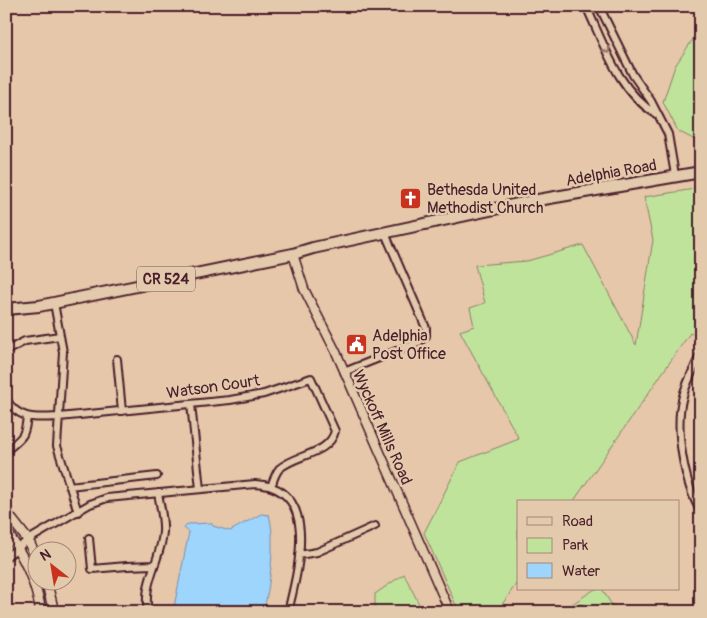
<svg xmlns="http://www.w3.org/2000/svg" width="707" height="618" font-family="Pangolin,sans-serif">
  <rect width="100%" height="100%" fill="#e6c7aa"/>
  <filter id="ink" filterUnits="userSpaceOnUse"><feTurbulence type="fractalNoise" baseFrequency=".02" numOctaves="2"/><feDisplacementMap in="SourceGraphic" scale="10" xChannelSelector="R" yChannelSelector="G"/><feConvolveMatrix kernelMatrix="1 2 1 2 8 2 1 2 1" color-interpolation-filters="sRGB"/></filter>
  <g filter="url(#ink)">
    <!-- green -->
    <path fill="#c0e39c" stroke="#858164" d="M701,27v116l-23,-12 -15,-29 12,-36z
      M701,188v149l-11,-4 -117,169h-55v79l-21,31h-38l-35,-79 36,-71 59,-23 -59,-108 14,-5 -4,-18 15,-5 -10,-38 52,-4 56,-16 53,100 17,-105 -9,-43z
      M404,574l19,38h-48v-18z
      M595,589h7l14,23h-56z"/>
    <!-- water -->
    <path fill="#9ed5fd" stroke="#7c8ca9" d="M261,514l8,1c7,22 1,75 -6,97h-90l16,-80 -5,-4 4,-4 23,-1 2,3 17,5z"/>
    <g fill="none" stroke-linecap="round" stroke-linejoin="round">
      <defs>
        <path id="minor" d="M586,6c18,38 32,85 70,108
          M599,6l34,69 18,26 17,33 7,41
          M54,303l9,49 -6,94 21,66
          M6,351l19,-10 35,-5
          M701,353c-6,14 -14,28 -18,43 -9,31 1,88 18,116
          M117,359l5,52
          M344,372l75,-30 7,-6v-8l-41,-95
          M6,399c13,22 31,19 53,18l171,-17 34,-6 47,-16 24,53c-6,24 -40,23 -56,38 -4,5 -6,12 -8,18
          M191,404l9,85
          M6,451c16,-14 19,-13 21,-35
          M69,486l88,-10
          M89,538l3,31 35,-3 26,-1
          M299,555l18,-3 58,-26
          M6,557l22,-17 62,-36 17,-6 148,-14c66,3 43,86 33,128
          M148,612c-6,-30 13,-52 15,-80 1,-12 -3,-27 -5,-39
          M572,612l9,-3 10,3"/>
        <path id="tertiary" d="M293,254l11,35 32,63 114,260"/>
        <path id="secondary" d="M6,512l22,28 10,21
          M6,532c18,23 30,51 35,80
          M46,580l8,32"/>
        <path id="primary" d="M6,309l33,-3 254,-52 20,-6 219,-47 169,-29"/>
      </defs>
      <!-- minor casing -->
      <use href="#minor" stroke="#4a1f2b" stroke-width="10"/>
      <!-- tertiary casing -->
      <use href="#tertiary" stroke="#4a1f2b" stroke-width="11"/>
      <!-- secondary casing -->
      <use href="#secondary" stroke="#4a1f2b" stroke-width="12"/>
      <!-- primary casing -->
      <use href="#primary" stroke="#4a1f2b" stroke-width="14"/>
      <!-- minor -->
      <use href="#minor" stroke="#e4caac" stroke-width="6"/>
      <!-- tertiary -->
      <use href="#tertiary" stroke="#e4caac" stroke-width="8"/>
      <!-- secondary -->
      <use href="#secondary" stroke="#e4caac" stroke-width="9"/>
      <!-- primary -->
      <use href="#primary" stroke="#e4caac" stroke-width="10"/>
    </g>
    <!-- one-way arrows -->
    <defs><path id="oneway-chevron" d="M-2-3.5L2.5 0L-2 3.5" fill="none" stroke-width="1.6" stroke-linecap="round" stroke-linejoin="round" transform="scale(1.25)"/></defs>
    <use stroke="#97746c" href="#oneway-chevron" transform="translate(607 50) rotate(64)"/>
  </g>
  <!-- icons -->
  <defs>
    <symbol id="church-square" viewBox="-11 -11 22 22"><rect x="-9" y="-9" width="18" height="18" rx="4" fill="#c8321e" stroke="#e4caac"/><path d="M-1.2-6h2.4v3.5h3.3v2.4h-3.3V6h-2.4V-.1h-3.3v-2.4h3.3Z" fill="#fff"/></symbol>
    <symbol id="civic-square" viewBox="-11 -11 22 22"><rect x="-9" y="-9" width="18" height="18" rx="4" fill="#c8321e" stroke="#e4caac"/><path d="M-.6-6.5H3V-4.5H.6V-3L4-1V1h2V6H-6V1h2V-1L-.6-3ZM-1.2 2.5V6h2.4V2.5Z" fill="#fff"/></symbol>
  </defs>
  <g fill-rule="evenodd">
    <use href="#church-square" x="398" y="186" width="25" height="25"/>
    <use href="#civic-square" x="344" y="332" width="25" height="25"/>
  </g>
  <g text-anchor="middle" stroke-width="5" stroke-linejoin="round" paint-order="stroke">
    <!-- shield labels -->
    <rect fill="#e4caac" stroke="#785252" stroke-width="1" x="137" y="266.5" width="58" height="25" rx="4"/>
    <g font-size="15" font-weight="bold" fill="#4a1f2b">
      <text x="166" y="284">CR 524</text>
    </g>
    <!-- street labels -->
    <g font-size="16" fill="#4a1f2b" stroke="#e4caac">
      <text transform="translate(611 172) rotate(-10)" y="6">Adelphia Road</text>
      <text transform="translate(213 386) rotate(-8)" y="6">Watson Court</text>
      <text transform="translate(383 427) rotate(66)" y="6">Wyckoff Mills Road</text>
    </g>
    <!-- poi labels -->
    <g font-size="16" fill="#4a1f2b" stroke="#e4caac" text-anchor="start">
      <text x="427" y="195">Bethesda United<tspan x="427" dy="18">Methodist Church</tspan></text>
      <text x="372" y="341">Adelphia<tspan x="372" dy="18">Post Office</tspan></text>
    </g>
  </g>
  <!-- margin -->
  <rect width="707" height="618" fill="none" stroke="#e4caac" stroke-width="25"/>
  <rect x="12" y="12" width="682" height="593" fill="none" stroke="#4a1f2b" stroke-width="2" filter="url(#ink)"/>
  <!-- legend -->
  <rect x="517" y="500" width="162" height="90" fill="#e4caac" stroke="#a68678"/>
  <rect x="527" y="517" width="25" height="8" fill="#e4caac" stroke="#a68678"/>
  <text x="562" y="526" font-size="15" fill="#4a1f2b">Road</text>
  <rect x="527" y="538" width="25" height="15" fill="#c0e39c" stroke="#a68678"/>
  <text x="562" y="550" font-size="15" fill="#4a1f2b">Park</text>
  <rect x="527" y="563" width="25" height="15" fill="#9ed5fd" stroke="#a68678"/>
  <text x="562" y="576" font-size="15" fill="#4a1f2b">Water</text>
  <!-- north arrow -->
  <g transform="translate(52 566) rotate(329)"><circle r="24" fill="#e4caac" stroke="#a68678"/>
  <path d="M0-4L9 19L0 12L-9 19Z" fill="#c8321e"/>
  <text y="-8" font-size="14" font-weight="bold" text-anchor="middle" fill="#4a1f2b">N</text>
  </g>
</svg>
